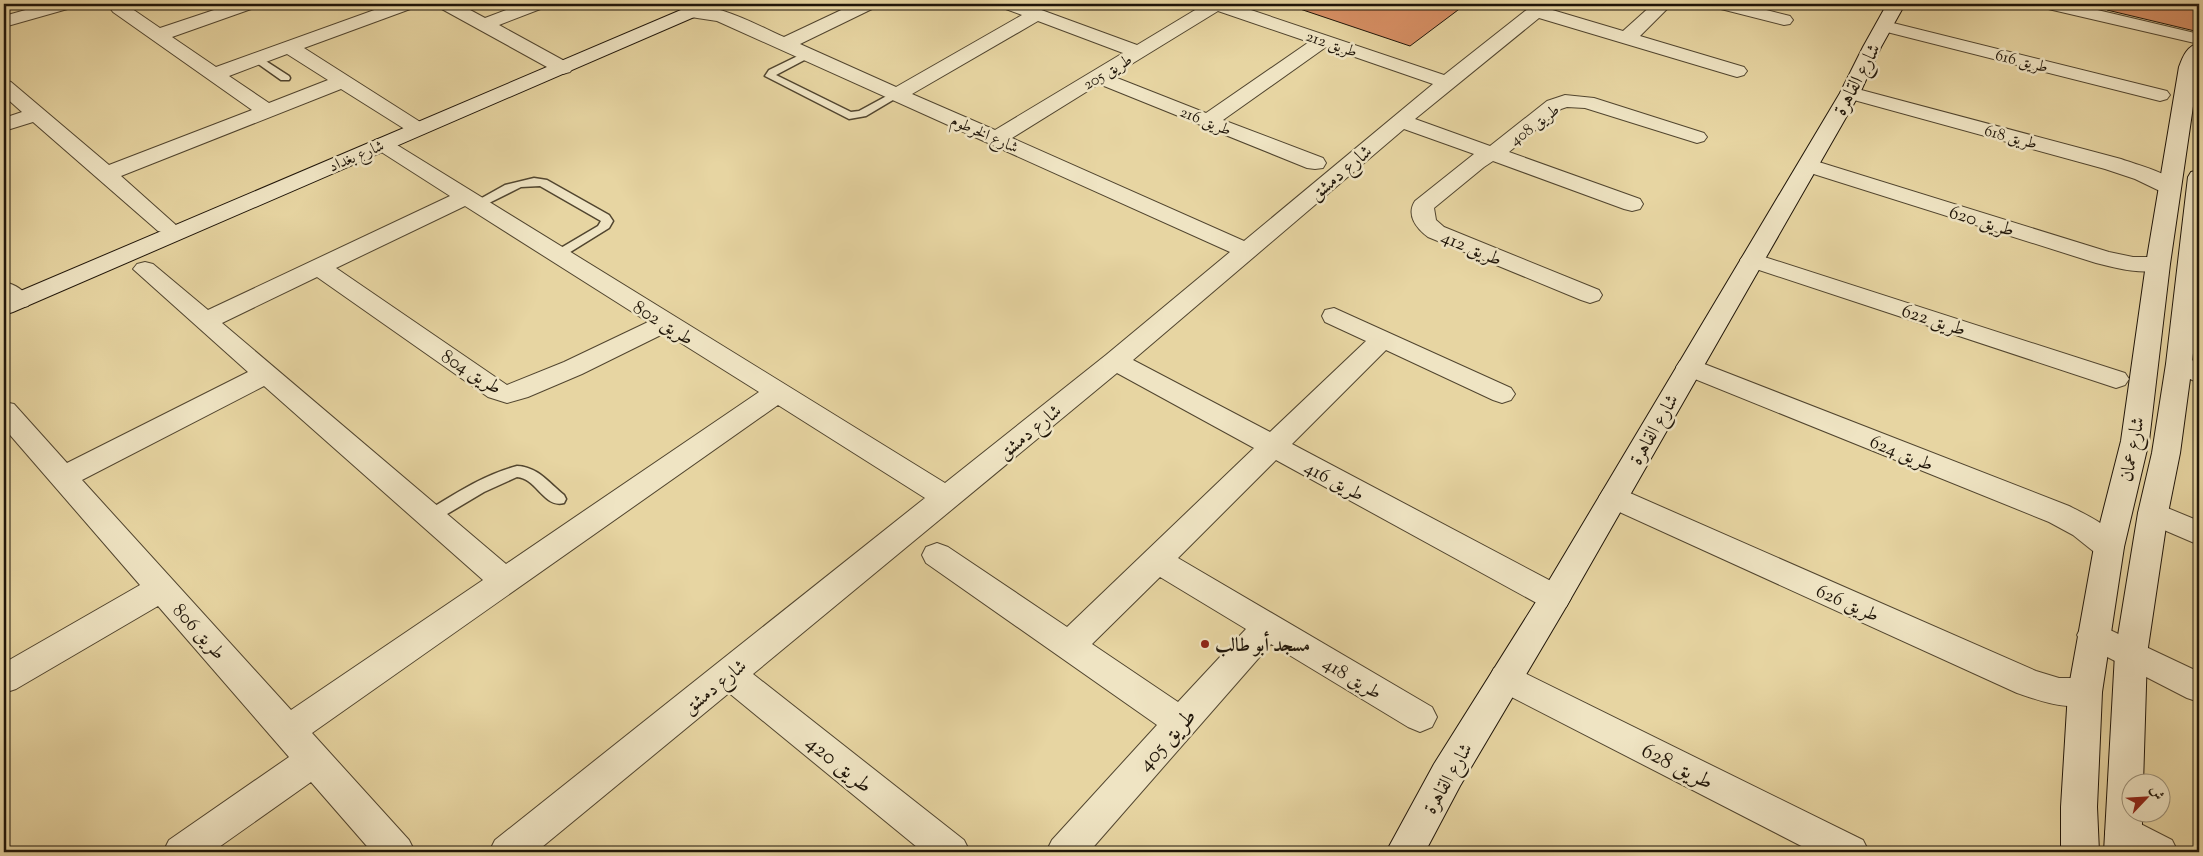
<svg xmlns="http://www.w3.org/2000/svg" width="2203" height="856" font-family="'Sorts Mill Goudy',Amiri,serif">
  <rect width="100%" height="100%" fill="#e7d5a2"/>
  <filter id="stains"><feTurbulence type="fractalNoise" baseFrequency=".004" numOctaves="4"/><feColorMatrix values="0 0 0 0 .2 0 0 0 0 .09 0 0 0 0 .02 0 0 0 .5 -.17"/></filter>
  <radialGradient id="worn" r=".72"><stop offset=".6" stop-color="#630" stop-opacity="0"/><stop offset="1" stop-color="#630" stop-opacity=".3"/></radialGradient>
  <!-- building -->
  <path fill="#d89065" stroke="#1f1509" d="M1298,4h168l-56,42 -113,-38z
    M2108,4h91v28l-92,-22z"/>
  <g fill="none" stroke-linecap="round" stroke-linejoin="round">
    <defs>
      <path id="lane" d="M1519,4h12l10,7 -5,3z
        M808,51l5,3 -1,2 -36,19 75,37 8,-1 35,-19 4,-1 5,3 -37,22 -17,3 -84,-43 4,-6z
        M258,56l31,20 1,2 -1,2h-8l-27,-19v-4z
        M534,178l13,2 62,35 4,6 -4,7 -50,31 -5,-1 -1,-3 1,-3 44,-26 3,-5 -61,-35 -19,1 -40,20 -4,1 -6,-4 34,-19z
        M517,466c21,1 31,16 47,29l2,4 -2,4c-19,6 -28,-25 -47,-26l-33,15 -47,28 -6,2 -6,-2 -2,-4 2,-4c30,-18 58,-37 92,-46z"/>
      <path id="street" d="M47,4h27l-3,4 -67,19v-11z
        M113,4h12l35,24 72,-24h25l-3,4 -82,29 44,30 175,-63h25l-3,4 -109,40 121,77 3,4 -3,4 -7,2 -7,-2 -70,-44 -220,87 56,50 -3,5 -8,2 -8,-2 -125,-109 -29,9v-13l18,-6 -18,-16v-16l7,2 98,83 143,-55 -139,-98 -3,-4zM287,54l41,26 -59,23 -40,-27z
        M437,4h22l26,14 37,-14h24l-3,4 -44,17 71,39 3,4 -3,4 -7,2 -7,-2 -116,-64z
        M854,4h23l-3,4 -74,36 96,43 126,-72 -19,-7 -3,-4h25l112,41 68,-41h28l211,71 90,-71h20l-5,5 74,22 30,-27h19l-32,32 104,31 3,4 -3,4 -7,2 -7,-2 -191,-57 -124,101 75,27 57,-45 18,-6 29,3 110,35 3,4 -3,4 -7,2 -112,-35 -18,-1 -6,2 -52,43 131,47 3,5 -3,5 -8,2 -8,-2 -131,-48 -9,6 -50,41 2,12 8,7 155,63 3,5 -3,5 -9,3 -9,-3 -153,-63c-12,-9 -22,-22 -13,-36l59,-47 -70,-25 -271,231 137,72 96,-91 -41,-19 -3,-6 3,-6 9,-2 177,80 4,6 -4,6 -9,3 -9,-3 -107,-50 -94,94 274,145 5,9 -5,9 -11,3 -11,-3 -268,-147 -98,98 254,149 5,10 -5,10 -12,5 -12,-5 -137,-83 -182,208h-43l6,-12 105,-115 -231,-162 -4,-8 4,-8 11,-4 11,4 119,80 187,-179 -137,-75 -364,301 211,166 6,12h-47l-194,-159 -193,159h-47l6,-12 430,-342 -147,-93 -466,328 97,107 6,12h-43l-61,-70 -99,70h-49l6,-12 120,-83 -131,-151 -142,83 -12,4v-30l136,-78 -136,-157v-26l10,2 53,59 181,-91 -115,-103 4,-5 8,-2 8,2 55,46 242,-114 -75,-48 -3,-4 3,-4 7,-2 7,2 556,343 161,-128 124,-103 -513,-231 -33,-5 -3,-4 3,-4c31,-8 72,17 100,29zM1218,11l91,31 -103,71 -94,-37zM1038,21l85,32 -128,77 -83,-36zM1326,47l107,37 -189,157 -232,-103 87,-54 208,84 8,1 8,-1 3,-5 -3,-5 -100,-38zM465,206l183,116 -84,40 -57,23 -171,-117zM317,277l171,120 19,6 21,-6 54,-23 83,-41 94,59 -253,172 -284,-241zM264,386l219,194 -192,130 -209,-230zM1160,577l86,52 -68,73 -86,-58z
        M1714,4h29l47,12 3,4 -3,4 -6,1 -67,-17z
        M2041,4h31l127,30v10l-155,-36z
        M1885,21l282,70 3,4 -3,4 -7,2 -281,-71 -3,-4 3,-4z
        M1850,87l271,72c16,6 50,14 60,28l-3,5 -8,2 -8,-2 -27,-13 -30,-10 -262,-72 -3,-4 3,-4z
        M1809,159l300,93 24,5h25l8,2 4,5 -4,5c-23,6 -47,0 -70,-6l-295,-93 -3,-5 3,-5z
        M1752,253l373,120 4,6 -4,6 -9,3 -9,-3 -363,-120 -4,-5 4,-5z
        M4,282c11,2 21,9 27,19l-3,5c-11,3 -16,2 -24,-5z
        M2179,355l20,8v20l-29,-13 -4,-6 4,-6z
        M1689,358l380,148c20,10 44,21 55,41l-4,8 -11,4 -11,-4 -25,-20 -24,-13 -369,-149 -4,-6 4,-6z
        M1614,486l422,185 23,7h26l12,4 5,10 -5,10c-28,10 -53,0 -80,-9l-413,-188 -5,-8 5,-8z
        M2153,502l46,19v24l-56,-24 -5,-8 5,-8z
        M2093,622l106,50v30l-12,-4 -105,-54 -5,-9 5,-9z
        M1506,664l357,176 6,12h-56l-319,-164 -5,-10 5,-10z
        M2123,815l49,25 6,12h-54l-14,-8 -5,-12 5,-12z"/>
      <path id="secondary" d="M695,4h23l-3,4 -702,304 -9,3v-17z
        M1887,4h18l-24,43 -21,46 -294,514 -106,179 -35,66h-39l48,-88 110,-175 296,-496 23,-46z
        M2199,43v22l-29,199 -21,177 -25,106 -22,145 -5,115 2,45h-38v-45l7,-115 26,-145 27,-106 25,-177 33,-197c4,-11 8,-21 20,-24z
        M2199,170v118l-7,76 -12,89 -12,60 -21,141 -4,130h-13v30h12v38h-38l11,-198 23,-141 14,-60 14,-89 22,-187 3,-5z"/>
    </defs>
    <!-- lane casing -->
    <use href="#lane" stroke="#51452f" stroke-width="3"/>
    <!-- street casing -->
    <use href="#street" stroke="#51452f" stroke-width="2"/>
    <!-- secondary casing -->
    <use href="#secondary" stroke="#1f1509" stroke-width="2"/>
    <!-- lane -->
    <use href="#lane" fill="#efe4c3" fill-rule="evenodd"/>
    <!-- street -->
    <use href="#street" fill="#efe4c3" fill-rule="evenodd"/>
    <!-- secondary -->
    <use href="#secondary" fill="#efe4c3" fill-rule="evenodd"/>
  </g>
  <!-- markers -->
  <circle fill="#8f2418" stroke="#efe4c3" stroke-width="2" cx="1205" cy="644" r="5"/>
  <g text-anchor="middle" stroke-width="5" stroke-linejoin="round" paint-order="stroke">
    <!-- far-street labels -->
    <g font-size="16" fill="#1f1509" stroke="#efe4c3">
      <text transform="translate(1332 43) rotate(19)" y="6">طريق 212</text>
      <text transform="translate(2022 60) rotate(14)" y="6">طريق 616</text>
      <text transform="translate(1107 71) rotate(-31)" y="6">طريق 205</text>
      <text transform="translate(1206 120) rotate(22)" y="6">طريق 216</text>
      <text transform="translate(1534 124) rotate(-37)" y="6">طريق 408</text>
      <text transform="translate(985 133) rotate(24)" y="6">شارع الخرطوم</text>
      <text transform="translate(2011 136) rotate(15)" y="6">طريق 618</text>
      <text transform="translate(356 155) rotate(-23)" y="6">شارع بغداد</text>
    </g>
    <!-- street labels -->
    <g font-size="19" fill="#1f1509" stroke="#efe4c3">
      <text transform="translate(1856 79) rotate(-62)" y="7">شارع القاهرة</text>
      <text transform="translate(1340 172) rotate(-40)" y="7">شارع دمشق</text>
      <text transform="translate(1982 220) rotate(17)" y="7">طريق 620</text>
      <text transform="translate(1472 247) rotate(23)" y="7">طريق 412</text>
      <text transform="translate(1934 319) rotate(18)" y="7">طريق 622</text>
      <text transform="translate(664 322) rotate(32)" y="7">طريق 802</text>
      <text transform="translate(472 371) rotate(32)" y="7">طريق 804</text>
      <text transform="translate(1653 429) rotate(-60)" y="7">شارع القاهرة</text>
      <text transform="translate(1029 431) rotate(-39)" y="7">شارع دمشق</text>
      <text transform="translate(2131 449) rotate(-79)" y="7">شارع عمان</text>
      <text transform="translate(1902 452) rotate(22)" y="7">طريق 624</text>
      <text transform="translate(1335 480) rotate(28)" y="7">طريق 416</text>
      <text transform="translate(1848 602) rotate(24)" y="7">طريق 626</text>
      <text transform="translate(200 631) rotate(48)" y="7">طريق 806</text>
      <text transform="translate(1353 677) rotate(31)" y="7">طريق 418</text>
      <text transform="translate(714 686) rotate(-39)" y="7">شارع دمشق</text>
      <text transform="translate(1447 778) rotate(-60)" y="7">شارع القاهرة</text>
    </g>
    <!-- poi labels -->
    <g font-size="19" font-weight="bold" fill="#1f1509" stroke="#efe4c3" text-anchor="start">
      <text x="1215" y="651">مسجد أبو طالب</text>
    </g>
    <!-- near-street labels -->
    <g font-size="22" fill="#1f1509" stroke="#efe4c3">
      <text transform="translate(1166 739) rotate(-48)" y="8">طريق 405</text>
      <text transform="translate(840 763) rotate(39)" y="8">طريق 420</text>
      <text transform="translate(1678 765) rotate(27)" y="8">طريق 628</text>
    </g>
  </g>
  <!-- margin -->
  <rect width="2203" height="856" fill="none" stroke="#e7d5a2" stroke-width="20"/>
  <rect x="5" y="5" width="2193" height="846" fill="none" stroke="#1f1509" stroke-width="2.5"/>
  <rect x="10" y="10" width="2183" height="836" fill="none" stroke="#1f1509"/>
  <!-- north arrow -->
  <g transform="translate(2146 798) rotate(65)"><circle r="24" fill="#efe4c3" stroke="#9c9179"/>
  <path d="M0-4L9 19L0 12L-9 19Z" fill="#8f2418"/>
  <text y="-8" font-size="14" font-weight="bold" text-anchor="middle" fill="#1f1509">ش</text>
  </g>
  <rect width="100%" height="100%" filter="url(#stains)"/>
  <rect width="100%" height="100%" fill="url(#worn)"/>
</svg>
